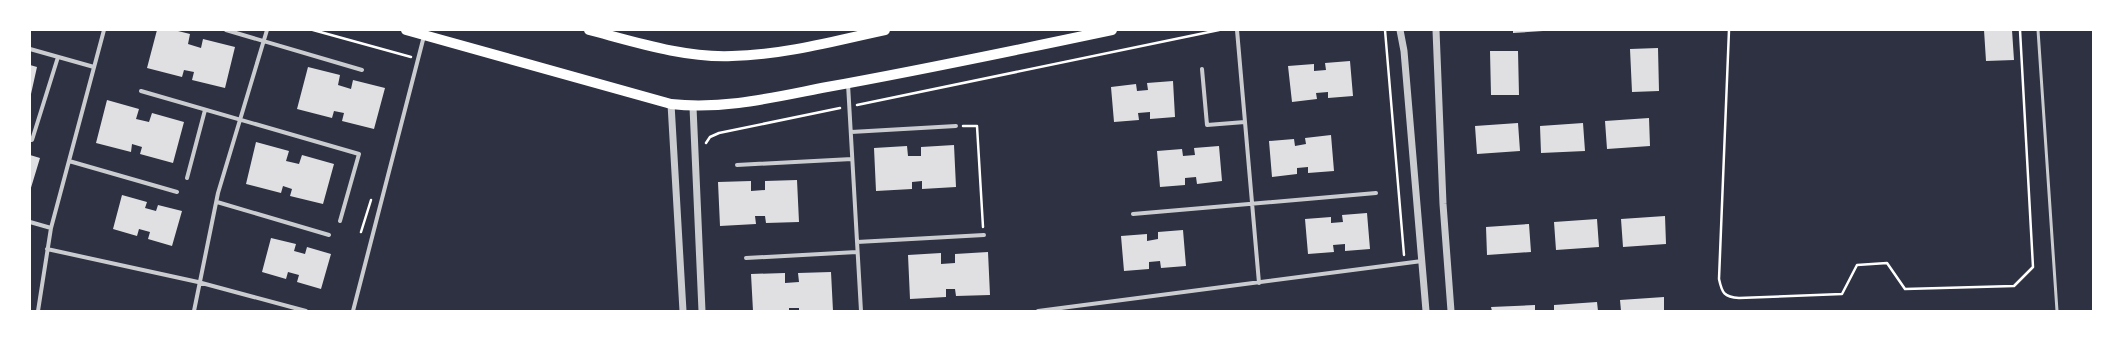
<svg xmlns="http://www.w3.org/2000/svg" width="2123" height="341" font-family="'DM Sans',sans-serif">
  <rect width="100%" height="100%" fill="#2d3142"/>
  <!-- building -->
  <path fill="#e0e0e3" d="M157,30h17l16,4 -2,10 13,4 2,-9 32,8 -10,41 -33,-8 2,-8 -10,-2 -2,7 -35,-9z
    M1513,30h29l1,1 -30,2z
    M1984,30h28l2,30 -28,1z
    M1658,48l1,43 -27,1 -2,-43z
    M1490,51h28l1,44h-28z
    M1350,61l3,35 -25,2v-6l-12,1 1,6 -25,3 -4,-36 26,-2v7l12,-1 -1,-7z
    M30,65l7,2 -6,27h-1z
    M308,67l32,8 -2,10 13,4 2,-9 32,8 -11,41 -32,-8 2,-8 -10,-2 -2,7 -35,-9z
    M1173,81l2,36 -25,2v-7l-12,1 1,7 -25,2 -3,-35 25,-3 1,7 11,-1 -1,-7z
    M107,100l32,9 -3,10 13,3 3,-9 32,9 -11,41 -33,-9 2,-7 -10,-3 -1,8 -35,-9z
    M1649,118l1,28 -43,3 -2,-28z
    M1518,123l2,28 -43,3 -2,-28z
    M1583,123l2,28 -44,2 -1,-27z
    M1331,135l3,36 -26,2v-6l-11,1v6l-25,3 -3,-36 25,-2 1,7 11,-2 -1,-6z
    M256,142l33,9 -3,10 13,3 3,-9 32,9 -11,40 -33,-8 2,-7 -9,-3 -2,7 -35,-9z
    M954,145l2,42 -34,2v-8l-10,1v7l-36,2 -2,-43 33,-2 1,10h13v-9z
    M1219,146l3,35 -25,3 -1,-7 -11,1v7l-25,2 -3,-36 25,-2 1,7 12,-1 -1,-7z
    M30,155l10,3 -10,33z
    M797,180l2,42 -33,1 -1,-7h-10l1,8 -36,2 -2,-44 33,-1v10l14,-1v-9z
    M122,195l25,7 -2,6 11,3 2,-6 24,6 -10,35 -24,-7 2,-7 -11,-3 -2,7 -24,-7z
    M1367,213l3,36 -25,2v-7l-12,1 1,7 -26,2 -3,-35 26,-2v6l12,-1 -1,-7z
    M1665,216l1,28 -43,3 -2,-28z
    M1597,219l2,28 -43,3 -2,-28z
    M1529,224l2,28 -44,3 -1,-28z
    M1183,230l3,36 -25,2 -1,-7 -11,1v7l-25,2 -3,-35 26,-2v7l11,-2v-7z
    M271,238l25,6 -2,7 11,3 2,-7 24,7 -10,35 -24,-7 2,-7 -11,-3 -2,7 -24,-7z
    M988,252l2,43 -34,1 -1,-7h-9v8l-36,2 -2,-44 33,-2v11l14,-1v-9z
    M831,272l2,39h-34v-3h-10v3h-36l-2,-37 34,-1v10l14,-1 -1,-9z
    M1664,297v14h-43l-1,-11z
    M1597,302l1,9h-44v-6z
    M1535,305v6h-43l-1,-4z"/>
  <g fill="none" stroke-linecap="round" stroke-linejoin="round">
    <!-- path -->
    <path stroke="#fff" stroke-width="2.5" d="M313,30l98,27
      M1385,30l19,225
      M1729,30l-10,249c3,14 5,18 20,19l103,-4 15,-29 30,-2 18,26 109,-3 19,-19 -13,-237
      M857,105l362,-75
      M963,126h14l6,101
      M706,143l4,-6 9,-4 121,-25
      M361,232l10,-32"/>
    <!-- service -->
    <path stroke="#caccd0" stroke-width="3" d="M2038,30l19,281"/>
    <!-- minor -->
    <path stroke="#caccd0" stroke-width="4" d="M226,30l136,40
      M1237,30l22,253
      M30,49l64,18
      M1202,69l5,56 38,-3
      M848,84l13,227
      M141,91l218,63 -19,67
      M851,132l105,-6
      M30,140h2l26,-83
      M69,161l108,31
      M737,165l115,-6
      M187,178l18,-68
      M217,202l112,33
      M1133,214l243,-21
      M30,222l21,6
      M857,242l127,-7
      M47,249l151,33 108,29
      M746,258l111,-6
      M38,311l13,-83 53,-198
      M194,311l24,-118 49,-163
      M353,311l71,-275
      M1038,311l384,-50"/>
    <!-- tertiary -->
    <path stroke="#caccd0" stroke-width="7" d="M1400,30l4,21 22,260
      M1436,30l7,174 8,107
      M671,104l12,207
      M693,107l9,204"/>
    <!-- primary -->
    <path stroke="#fff" stroke-width="10" d="M406,30l265,74c53,6 104,-7 156,-17 95,-17 190,-37 285,-57
      M589,30c46,12 95,28 143,26 51,-1 103,-15 153,-26"/>
  </g>
  <!-- border -->
  <rect width="2123" height="341" fill="none" stroke="#ffffff" stroke-width="62"/>
</svg>
